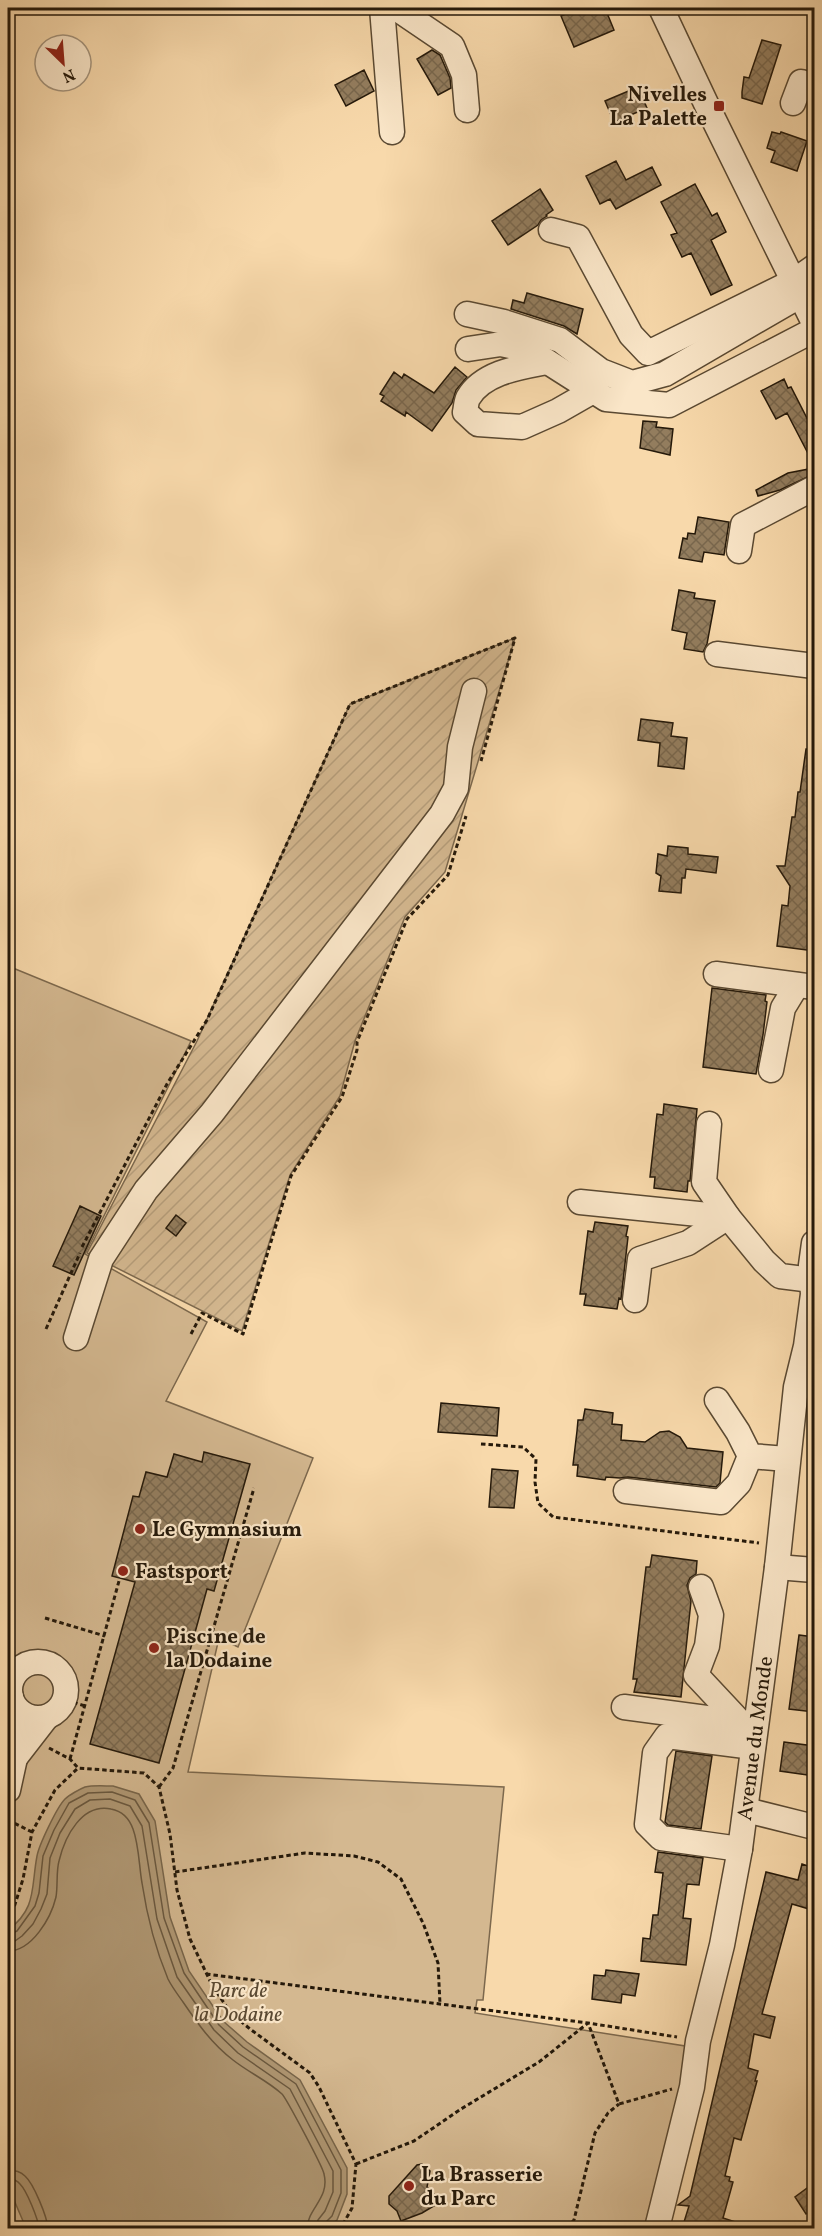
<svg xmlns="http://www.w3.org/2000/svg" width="822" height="2236" font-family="Vollkorn,serif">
  <defs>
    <pattern id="garden-furrows" width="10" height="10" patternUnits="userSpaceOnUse" patternTransform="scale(1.5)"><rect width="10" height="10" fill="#d4b890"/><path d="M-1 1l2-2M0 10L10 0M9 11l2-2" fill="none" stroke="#b69e7b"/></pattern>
    <pattern id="building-cross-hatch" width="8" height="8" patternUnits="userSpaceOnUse" patternTransform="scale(1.5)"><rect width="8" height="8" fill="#937d5e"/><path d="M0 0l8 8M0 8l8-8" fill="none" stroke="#78664c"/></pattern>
  </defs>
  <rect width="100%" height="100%" fill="#f8d9ab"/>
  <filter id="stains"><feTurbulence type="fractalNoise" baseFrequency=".00333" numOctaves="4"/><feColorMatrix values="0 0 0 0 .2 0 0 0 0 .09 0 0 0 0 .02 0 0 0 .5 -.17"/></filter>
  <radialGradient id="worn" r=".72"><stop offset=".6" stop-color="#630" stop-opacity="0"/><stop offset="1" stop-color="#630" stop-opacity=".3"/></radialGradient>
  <!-- green -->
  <path fill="#d4b890" stroke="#7c684d" stroke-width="1.5" d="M8,966l183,75 -106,213 122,68 -41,79 147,57 -75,189 -19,-9 -31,134 316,15 -21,213h-6l-2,13 210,33 1,23 -38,159h-640z"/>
  <!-- garden -->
  <path fill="url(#garden-furrows)" stroke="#7c684d" stroke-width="1.5" d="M515,638l-70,234 -40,45 -50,124 -15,55 -50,79 -48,156 -155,-78 110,-212 153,-337z"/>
  <!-- water -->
  <path fill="#b09874" stroke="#78654a" stroke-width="1.5" d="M113,1786l26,8 16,27 15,96 19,54 34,50 24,21 53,38 47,88v26l-10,26 -10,8h-301l-18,-42v-256c29,-21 23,-43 29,-74 2,-11 20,-49 28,-57 4,-4 15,-10 20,-12 8,-2 19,-1 28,-1z"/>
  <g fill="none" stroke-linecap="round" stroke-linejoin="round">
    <!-- shore -->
    <path stroke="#6a583f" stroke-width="1.5" d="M8,1935l9,-4 18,-25 4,-13 4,-37 11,-26 15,-27 19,-10 24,-1 23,8 14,23 15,95 20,55 35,52 24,22 53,37 45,86v23l-9,23 -7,7 -1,5
      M8,1942l7,-1 7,-5 11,-12 8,-15 6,-15 3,-36 10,-25 15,-24 15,-9 20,-1 20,7 12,20 15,93 20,58 37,53 24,23 52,36 43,82v21l-8,19 -7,9 -2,8
      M8,1951c24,0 43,-33 48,-54 2,-12 0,-25 3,-36 6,-25 23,-58 52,-52 11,2 18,9 22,20 6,16 6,37 9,54 5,33 13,65 26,96 4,8 10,16 15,23 15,22 29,42 50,58 15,12 35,21 49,34 4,4 41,73 42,80 6,24 -16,34 -17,54
      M8,2170c6,0 12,1 17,6 9,8 22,41 23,52
      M8,2179c5,0 9,1 12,5 7,7 18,35 19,44"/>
  </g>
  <!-- building -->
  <path fill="url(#building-cross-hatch)" stroke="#25190a" stroke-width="1.5" d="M581,8h24l9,22 -40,17 -13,-31z
    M762,40l19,5 -19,59 -20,-6v-6l2,-15 5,1z
    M432,50l8,5 10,23 1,10 -13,7 -21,-36z
    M364,70l10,21 -28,15 -11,-21z
    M638,87l9,21 -33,14 -9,-21z
    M772,132l8,2 1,-2 26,9 -10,30 -26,-9 4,-11 -8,-3z
    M616,161l10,19 26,-13 9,18 -45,24 -6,-10 -10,5 -14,-28z
    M695,184l17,32 5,-3 9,19 -15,8 21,45 -21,10 -20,-42 -9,4 -11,-22 6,-2 -16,-31z
    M540,189l13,21 -7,5 1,1 -6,4 -3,5 -30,20 -16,-24z
    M527,293l56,16 -6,25 -13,-8 -53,-17 2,-9 11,3z
    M455,367l12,10 -11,13 -4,13 -20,28 -26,-19 -1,4 -24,-15 3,-5 -4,-2 14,-22 8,6 2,-4 30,19z
    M784,379l4,9 3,-1 23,45v33l-27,-52 -11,6 -15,-28z
    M643,421l14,1 -1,5 17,2 -3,26 -30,-7z
    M814,468v6l-34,16 -22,6 -2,-6 32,-17z
    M698,517l31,5 -5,33 -20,-3 -2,10 -23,-4 4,-20 4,1 1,-6 7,1z
    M679,590l16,3 -1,5 21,3 -8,43 -4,8 -19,-3 3,-16 -15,-3z
    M641,719l32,4 -2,13 16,2 -3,31 -26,-3 2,-23 -22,-3z
    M806,749l8,1v201l-37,-5 5,-41 6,1 2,-20 -13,-20h8l7,-49h3l3,-25h2z
    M668,846l20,2v6l30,3 -2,16 -30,-4 -1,9h-3l-1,15 -22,-2 2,-15 -5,-3 2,-19 9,2z
    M712,988l54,7 -1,6 2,1 -4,33 -7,39 -53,-7z
    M664,1104l33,5 -7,72h-2l-1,11 -33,-4 1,-11h-5l7,-63 6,1z
    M80,1206l21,10 -27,59 -21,-9z
    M176,1215l10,8 -10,13 -10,-8z
    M595,1222l33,4 -2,10 2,1 -7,62 -2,-1 -2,11 -33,-4 2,-11h-6l8,-63 5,1z
    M441,1403l58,5 -2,28 -59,-4z
    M585,1409l28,4 -1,11 10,1 -1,15 24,2 15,-10 9,-1 11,6 7,11 36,4 -3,31 -4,4 -88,-10 -8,1 -14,-1 -1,3 -28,-4 1,-11h-5l4,-34 1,-11h5z
    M204,1452l46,12 -36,127 -7,-2 -48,174 -69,-19 45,-162 -23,-6 21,-80 6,1 7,-25 21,5 7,-23 28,8z
    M492,1469l26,2 -4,37 -25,-1z
    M652,1555l45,6 -1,13 -6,4 -3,7 4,16 -10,96 -47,-5 3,-13h-4l13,-112h4z
    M799,1635l15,2v75l-25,-3z
    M784,1742l30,4v30l-34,-5z
    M676,1751l36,5 -11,73 -33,-4 -3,-3z
    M658,1852l45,6 -4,27 -12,-1 -4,34 8,1 -5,46 -45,-4 2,-23 7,1 3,-24h5l5,-42 -8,-1z
    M802,1864l12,4v20l-5,21 -17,-5 -30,110 13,3 -5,21 -16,-4 -6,34 10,3 -3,10h2l-16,59 -7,-2 -9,38 5,1 -1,4 4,1 -10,36 25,8v3h-60l1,-5 -5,-2 5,-16 -11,-1 12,-9 76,-324 32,8z
    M606,1970l33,4 -4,22 -13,-2 -1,9 -29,-4 2,-24 11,1z
    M422,2164l8,7 -3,16 11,11 -4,3 3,3 -15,9 -21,8 -4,-10 -8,-7v-8l28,-31z
    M814,2183v25l-8,6 -11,-17z"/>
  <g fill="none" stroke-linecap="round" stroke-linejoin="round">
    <defs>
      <g id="minor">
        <path d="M382,8l10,124"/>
        <path d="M396,8l56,38 12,29 3,35"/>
        <path d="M661,8l49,104 104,211"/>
        <path d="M793,103l8,-21 13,4"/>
        <path d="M551,230l27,7 53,98 17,18 146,-72 20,-14"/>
        <path d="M467,314l37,8 56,18 41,31 31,12 33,-9 136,-79"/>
        <path d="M468,349l33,-5 28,6 77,49 63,6 145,-75"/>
        <path d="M547,362c-26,5 -64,10 -79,36 -2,4 -2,10 -3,14l13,12 44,3 36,-16 35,-20"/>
        <path d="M739,551l4,-26 71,-37"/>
        <path d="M717,654l97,12"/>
        <path d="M716,974l98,13"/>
        <path d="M771,1070l12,-62 14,-23"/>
        <path d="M580,1202l148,15 36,44 16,15 32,4"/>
        <path d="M635,1300l5,-41 48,-16 40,-26 -24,-35 5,-58"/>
        <path d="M76,1338l25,-79 45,-69 66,-77 230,-299 14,-26 4,-41 14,-56"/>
        <path d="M717,1400l21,32 12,24 37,3"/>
        <path d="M626,1491l95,11 18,-19 11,-27"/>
        <path d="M777,1567l37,3"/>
        <path d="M701,1587l10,28 -4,31 -11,29 44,47"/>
        <circle cx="38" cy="1690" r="28"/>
        <path d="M624,1707l120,16"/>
        <path d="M15,1758l31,-40"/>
        <path d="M8,1790l7,-32 -4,-61"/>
        <path d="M746,1810l68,17"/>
        <path d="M740,1849l-79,-11 -14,-14 8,-71 12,-17 86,11"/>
        <path id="s1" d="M657,2228l35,-141 6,-46 24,-96 18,-96 37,-282 19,-180 10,-41 7,-52 -2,-29 3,-22"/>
      </g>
    </defs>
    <!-- minor casing -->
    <use href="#minor" stroke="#5a4932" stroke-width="27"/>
    <!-- path -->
    <path stroke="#25190a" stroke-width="3" stroke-dasharray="4.5 3" stroke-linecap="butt" d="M82,1247l85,-163 40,-64 143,-316 165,-66 -34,123
      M46,1329l34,-76
      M191,1334l11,-21 41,21 48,-158 51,-79 15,-47v-8l50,-123 41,-44 18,-59
      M481,1444l42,3 13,12 -1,23 3,21 15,14 206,26
      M45,1618l60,18
      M66,1700l19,6
      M49,1748l21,11 8,9 66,5 15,14 11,47 7,56 13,49 22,46 18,27 20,17 60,44 9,14 37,77 -4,44 -11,20
      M70,1759l49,-178
      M159,1787l14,-19 81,-280
      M8,1820l24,12
      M175,1872l130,-19 49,3 24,6 23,17 22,44 15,40 2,41
      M8,1919l3,-2 12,-38 9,-47 23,-42 23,-22
      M206,1974l382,49 89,14
      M356,2164l58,-23 47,-32 78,-47 49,-39 31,81 53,-15
      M8,2222l2,6
      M567,2228l7,-8 21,-87 13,-20 11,-9"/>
    <!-- minor -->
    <use href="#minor" stroke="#fae6c8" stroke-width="24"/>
  </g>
  <!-- markers -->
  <g fill="#8f2418" stroke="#fae6c8" stroke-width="2">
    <rect x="713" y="100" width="12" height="12" rx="3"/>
    <circle cx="140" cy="1529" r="6"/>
    <circle cx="123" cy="1571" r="6"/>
    <circle cx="154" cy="1648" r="6"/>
    <circle cx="409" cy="2186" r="6"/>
  </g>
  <g text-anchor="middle" stroke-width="4.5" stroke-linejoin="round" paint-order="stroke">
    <!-- poi labels -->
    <g font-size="21" font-weight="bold" fill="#25190a" stroke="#fae6c8" text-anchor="start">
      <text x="707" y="101" text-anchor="end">Nivelles<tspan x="707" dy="24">La Palette</tspan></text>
      <text x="152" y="1536">Le Gymnasium</text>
      <text x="135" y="1578">Fastsport</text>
      <text x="166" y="1643">Piscine de<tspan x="166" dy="24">la Dodaine</tspan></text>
      <text x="421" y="2181">La Brasserie<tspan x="421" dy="24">du Parc</tspan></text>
    </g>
    <!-- street labels -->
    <g font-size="21" fill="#25190a" stroke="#fae6c8">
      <text dy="7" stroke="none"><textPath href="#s1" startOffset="500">Avenue du Monde</textPath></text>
    </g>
    <!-- park labels -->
    <g font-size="21" font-style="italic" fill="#5a4932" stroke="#fae6c8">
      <text x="238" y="1997">Parc de<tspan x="238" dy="24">la Dodaine</tspan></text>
    </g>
  </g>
  <!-- margin -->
  <rect width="822" height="2236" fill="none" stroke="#f8d9ab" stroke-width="30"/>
  <rect x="9" y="9" width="804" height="2218" fill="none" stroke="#25190a" stroke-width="3"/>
  <rect x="15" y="15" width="792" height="2206" fill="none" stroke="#25190a" stroke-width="1.5"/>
  <!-- north arrow -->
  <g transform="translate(63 63) rotate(155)"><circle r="28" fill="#fae6c8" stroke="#a5947c" stroke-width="1.5"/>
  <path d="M0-4.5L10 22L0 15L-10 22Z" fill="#8f2418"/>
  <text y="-9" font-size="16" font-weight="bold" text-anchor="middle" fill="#25190a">N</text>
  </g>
  <rect width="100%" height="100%" filter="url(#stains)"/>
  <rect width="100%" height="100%" fill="url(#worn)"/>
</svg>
